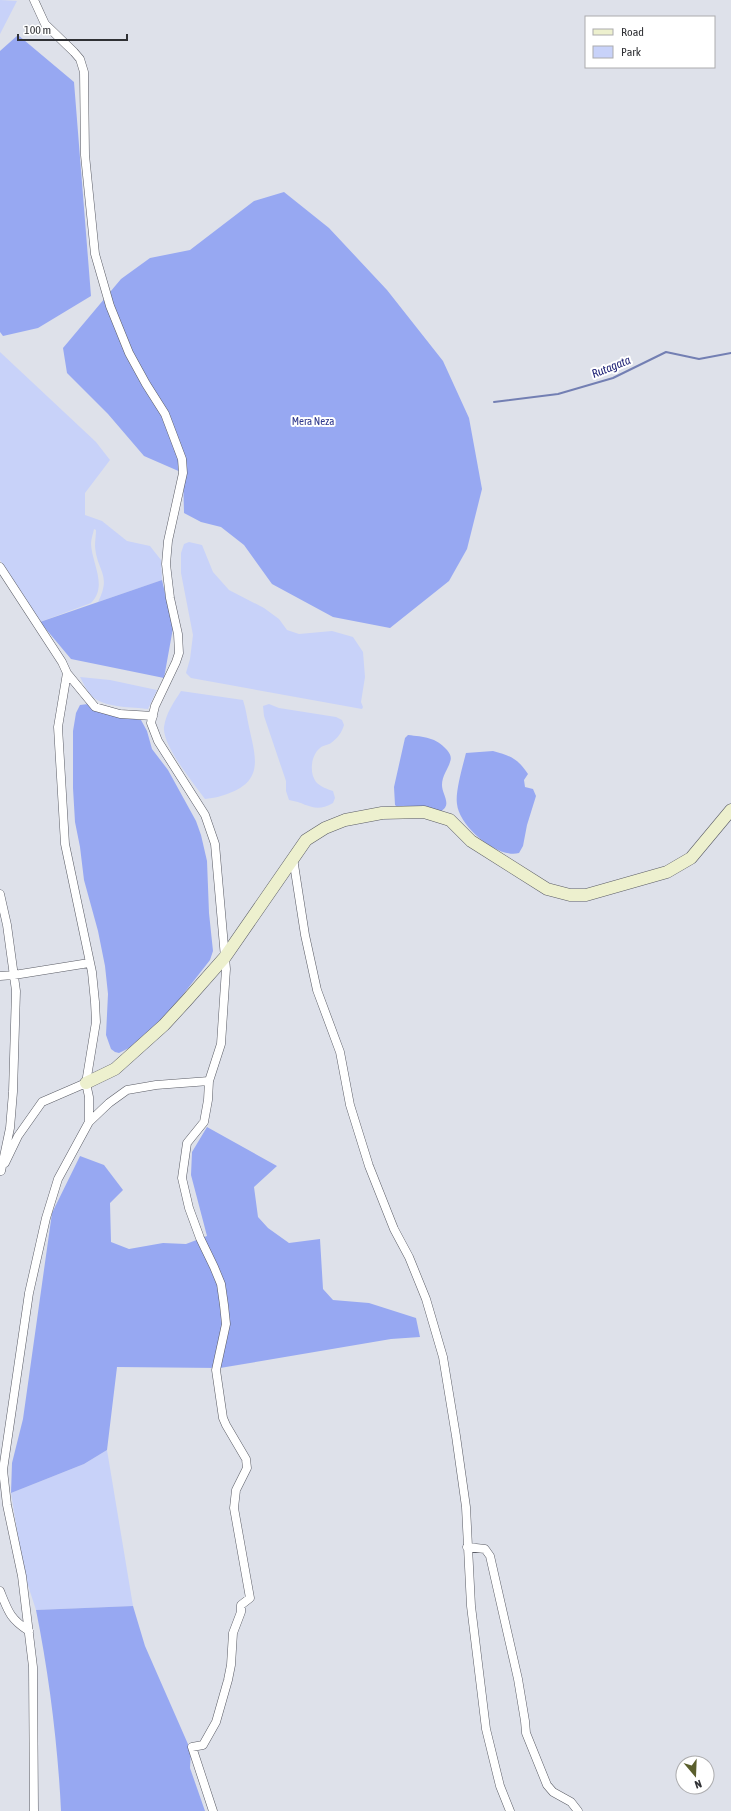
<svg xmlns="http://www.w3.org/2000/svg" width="731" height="1811" font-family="'Asap Condensed',sans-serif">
  <rect width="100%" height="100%" fill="#dee1ea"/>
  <!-- green -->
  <path fill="#c8d2f9" d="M0,0l17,1 -17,33z
    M0,352l96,90 14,18 -25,33v22l17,6 25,20 23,5 11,14 1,20 -64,22c14,-28 -1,-30 -3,-56 0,-5 1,-11 1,-16l-2,-1c-1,5 -3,10 -3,15 1,20 17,42 0,59l-51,19 -11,-15 -29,-47z
    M189,542l13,3 11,27 16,18 35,18 15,11 8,11 12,4 33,-3 21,6 10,15 2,25 -4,25 2,5 -1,2 -171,-31 -5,-5 4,-14 3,-24 -12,-62v-20l3,-9z
    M80,677l30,3 47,10 -9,19c-16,-2 -40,-1 -54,-11 -7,-6 -10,-14 -14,-21z
    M181,691l62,9c3,9 4,18 6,27 6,28 15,52 -17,65 -10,4 -17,6 -27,7 -11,-15 -43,-54 -41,-72 2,-14 10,-25 17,-36z
    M269,704l10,4 57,9 6,3 2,5c-2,7 -6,13 -13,18 -3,2 -8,2 -11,5 -9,7 -11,25 -4,34 5,5 11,7 17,9l2,7 -2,5c-19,11 -25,0 -44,-3l-3,-9v-10l-22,-65 -1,-10z
    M107,1450l26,156 -97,4 -12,-37 -13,-80 73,-29z"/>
  <!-- forest -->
  <path fill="#97a8f2" d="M18,35l56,47 17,214 -53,32 -35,8 -3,-4v-281z
    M284,192l45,36 58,62 56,71 26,57 13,71 -15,60 -18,32 -59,47 -57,-11 -61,-33 -28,-39 -23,-18 -20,-5 -17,-9 -1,-40 -39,-17 -36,-42 -41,-41 -4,-25 58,-69 29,-21 40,-8 64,-49z
    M162,580l11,48 -9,50 -93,-19 -31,-37z
    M88,704l34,13 19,3 6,11 5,18 16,21 28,51 5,14 6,26 2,52 4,38 -3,9 -32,41 -18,21 -29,25 -12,6 -4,-1 -4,-3 -5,-14 2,-41 -3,-28 -7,-35 -14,-51 -4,-33 -5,-25 -2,-34v-57l3,-18 4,-8z
    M408,735c16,2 28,2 39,15 3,4 5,7 3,12 -2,7 -8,14 -8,23 0,10 11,20 -2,27l-38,-1 -7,-6 -1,-18 11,-49z
    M493,751c18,5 24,7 35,23l-4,6 1,7 8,2 3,7 -9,29 -4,21 -4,7c-22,6 -60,-27 -62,-49 -2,-12 6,-39 9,-51z
    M207,1127l70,39 -23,21 4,30 10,11 21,15 31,-4 3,50 10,11 36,3 47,15 4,19 -29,2 -171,29 -103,-1 -10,83 -23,14 -73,29 1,-30 11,-44 29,-206 28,-57 24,9 19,25 -13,13 1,39 18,7 34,-6 23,1 21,-8 -16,-61 1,-23z
    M133,1606l12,40 46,105 -1,17 15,43h-144c-3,-65 -12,-137 -25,-201z"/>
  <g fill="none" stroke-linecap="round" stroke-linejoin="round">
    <!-- stream -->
    <path stroke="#737fb3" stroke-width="2" d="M494,402l64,-8 55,-16 53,-26 33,7 32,-6"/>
    <defs>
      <path id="street" d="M34,0l11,24 29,28 6,7 4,13 1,83 10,99 15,52 19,47 17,31 19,30 17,45 1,14 -15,68 -2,23 4,34 8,36 1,19 -3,9 -21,44 -4,17 7,18 47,74 10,29 11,125 -5,75 -12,37 -53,4 -29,5 -18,13 -20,19 -31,57 -12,39 -17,75 -26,177 4,35 15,71 11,91 1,144
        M0,567l62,95 5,11 -9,54 7,117 27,128 3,30 1,20 -10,61 3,14v25
        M67,673l28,34 25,7 33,2
        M293,858l12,77 12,55 23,62 10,53 19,61 25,63 15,28 17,42 17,58 13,79 10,71 5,99 15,123 14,57 10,25
        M0,894l7,31 9,66 -3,101 -3,36 -9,43
        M0,976l14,-1 75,-12
        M209,1081l-1,19 -4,22 -17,21 -5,35 7,30 11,30 14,29 7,17 3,21 2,19 -10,46 7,48 3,7 20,34 1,9 -11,22 -2,18 16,90 -9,7v7l-8,21 -2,32 -3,15 -12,42 -13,23 -11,2 21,64
        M5,1163l13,-27 24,-34 44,-19
        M467,1547l18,2 5,7 28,123 7,42 1,12 21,52 6,7 18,10 7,9
        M0,1591c8,20 10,28 29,40"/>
      <path id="secondary" d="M86,1083l29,-14 49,-44 23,-25 38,-43 81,-117 19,-12 20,-8 37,-7 42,-1 26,8 21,21 76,48 23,6h16l81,-23 24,-14 40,-48"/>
    </defs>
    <!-- street casing -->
    <use href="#street" stroke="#5a5c65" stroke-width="9"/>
    <!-- secondary casing -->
    <use href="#secondary" stroke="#5a5c65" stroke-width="13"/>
    <!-- street -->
    <use href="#street" stroke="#fff" stroke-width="8"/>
    <!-- secondary -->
    <use href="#secondary" stroke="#edf0ce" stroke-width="12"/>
  </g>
  <g text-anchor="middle" stroke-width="4" stroke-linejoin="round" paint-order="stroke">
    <!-- park labels -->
    <g font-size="11" fill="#2f388c" stroke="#fff">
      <text x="313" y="425">Mera Neza</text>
    </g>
    <!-- water labels -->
    <g font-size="12" font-style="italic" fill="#202376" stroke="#fff">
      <text transform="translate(611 367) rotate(-22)" y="4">Rutagata</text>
    </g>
  </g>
  <!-- legend -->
  <rect x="585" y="16" width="130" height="52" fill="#ffffff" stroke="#acacae"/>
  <rect x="593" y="29" width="20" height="6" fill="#edf0ce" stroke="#acacae"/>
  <text x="621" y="36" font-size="12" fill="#2f3034">Road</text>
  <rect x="593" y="46" width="20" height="12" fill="#c8d2f9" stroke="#acacae"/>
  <text x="621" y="56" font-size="12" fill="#2f3034">Park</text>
  <!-- north arrow -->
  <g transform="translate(695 1775) rotate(161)"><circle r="19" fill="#ffffff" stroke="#acacae"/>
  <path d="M0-3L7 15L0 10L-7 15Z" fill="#5b5f2d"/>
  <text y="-6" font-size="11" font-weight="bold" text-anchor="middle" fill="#2f3034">N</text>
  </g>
  <!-- scale -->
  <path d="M18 34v6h109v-6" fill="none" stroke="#2f3034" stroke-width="2"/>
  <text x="24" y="34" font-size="12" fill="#2f3034" stroke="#ffffff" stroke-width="3" paint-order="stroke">100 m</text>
</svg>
